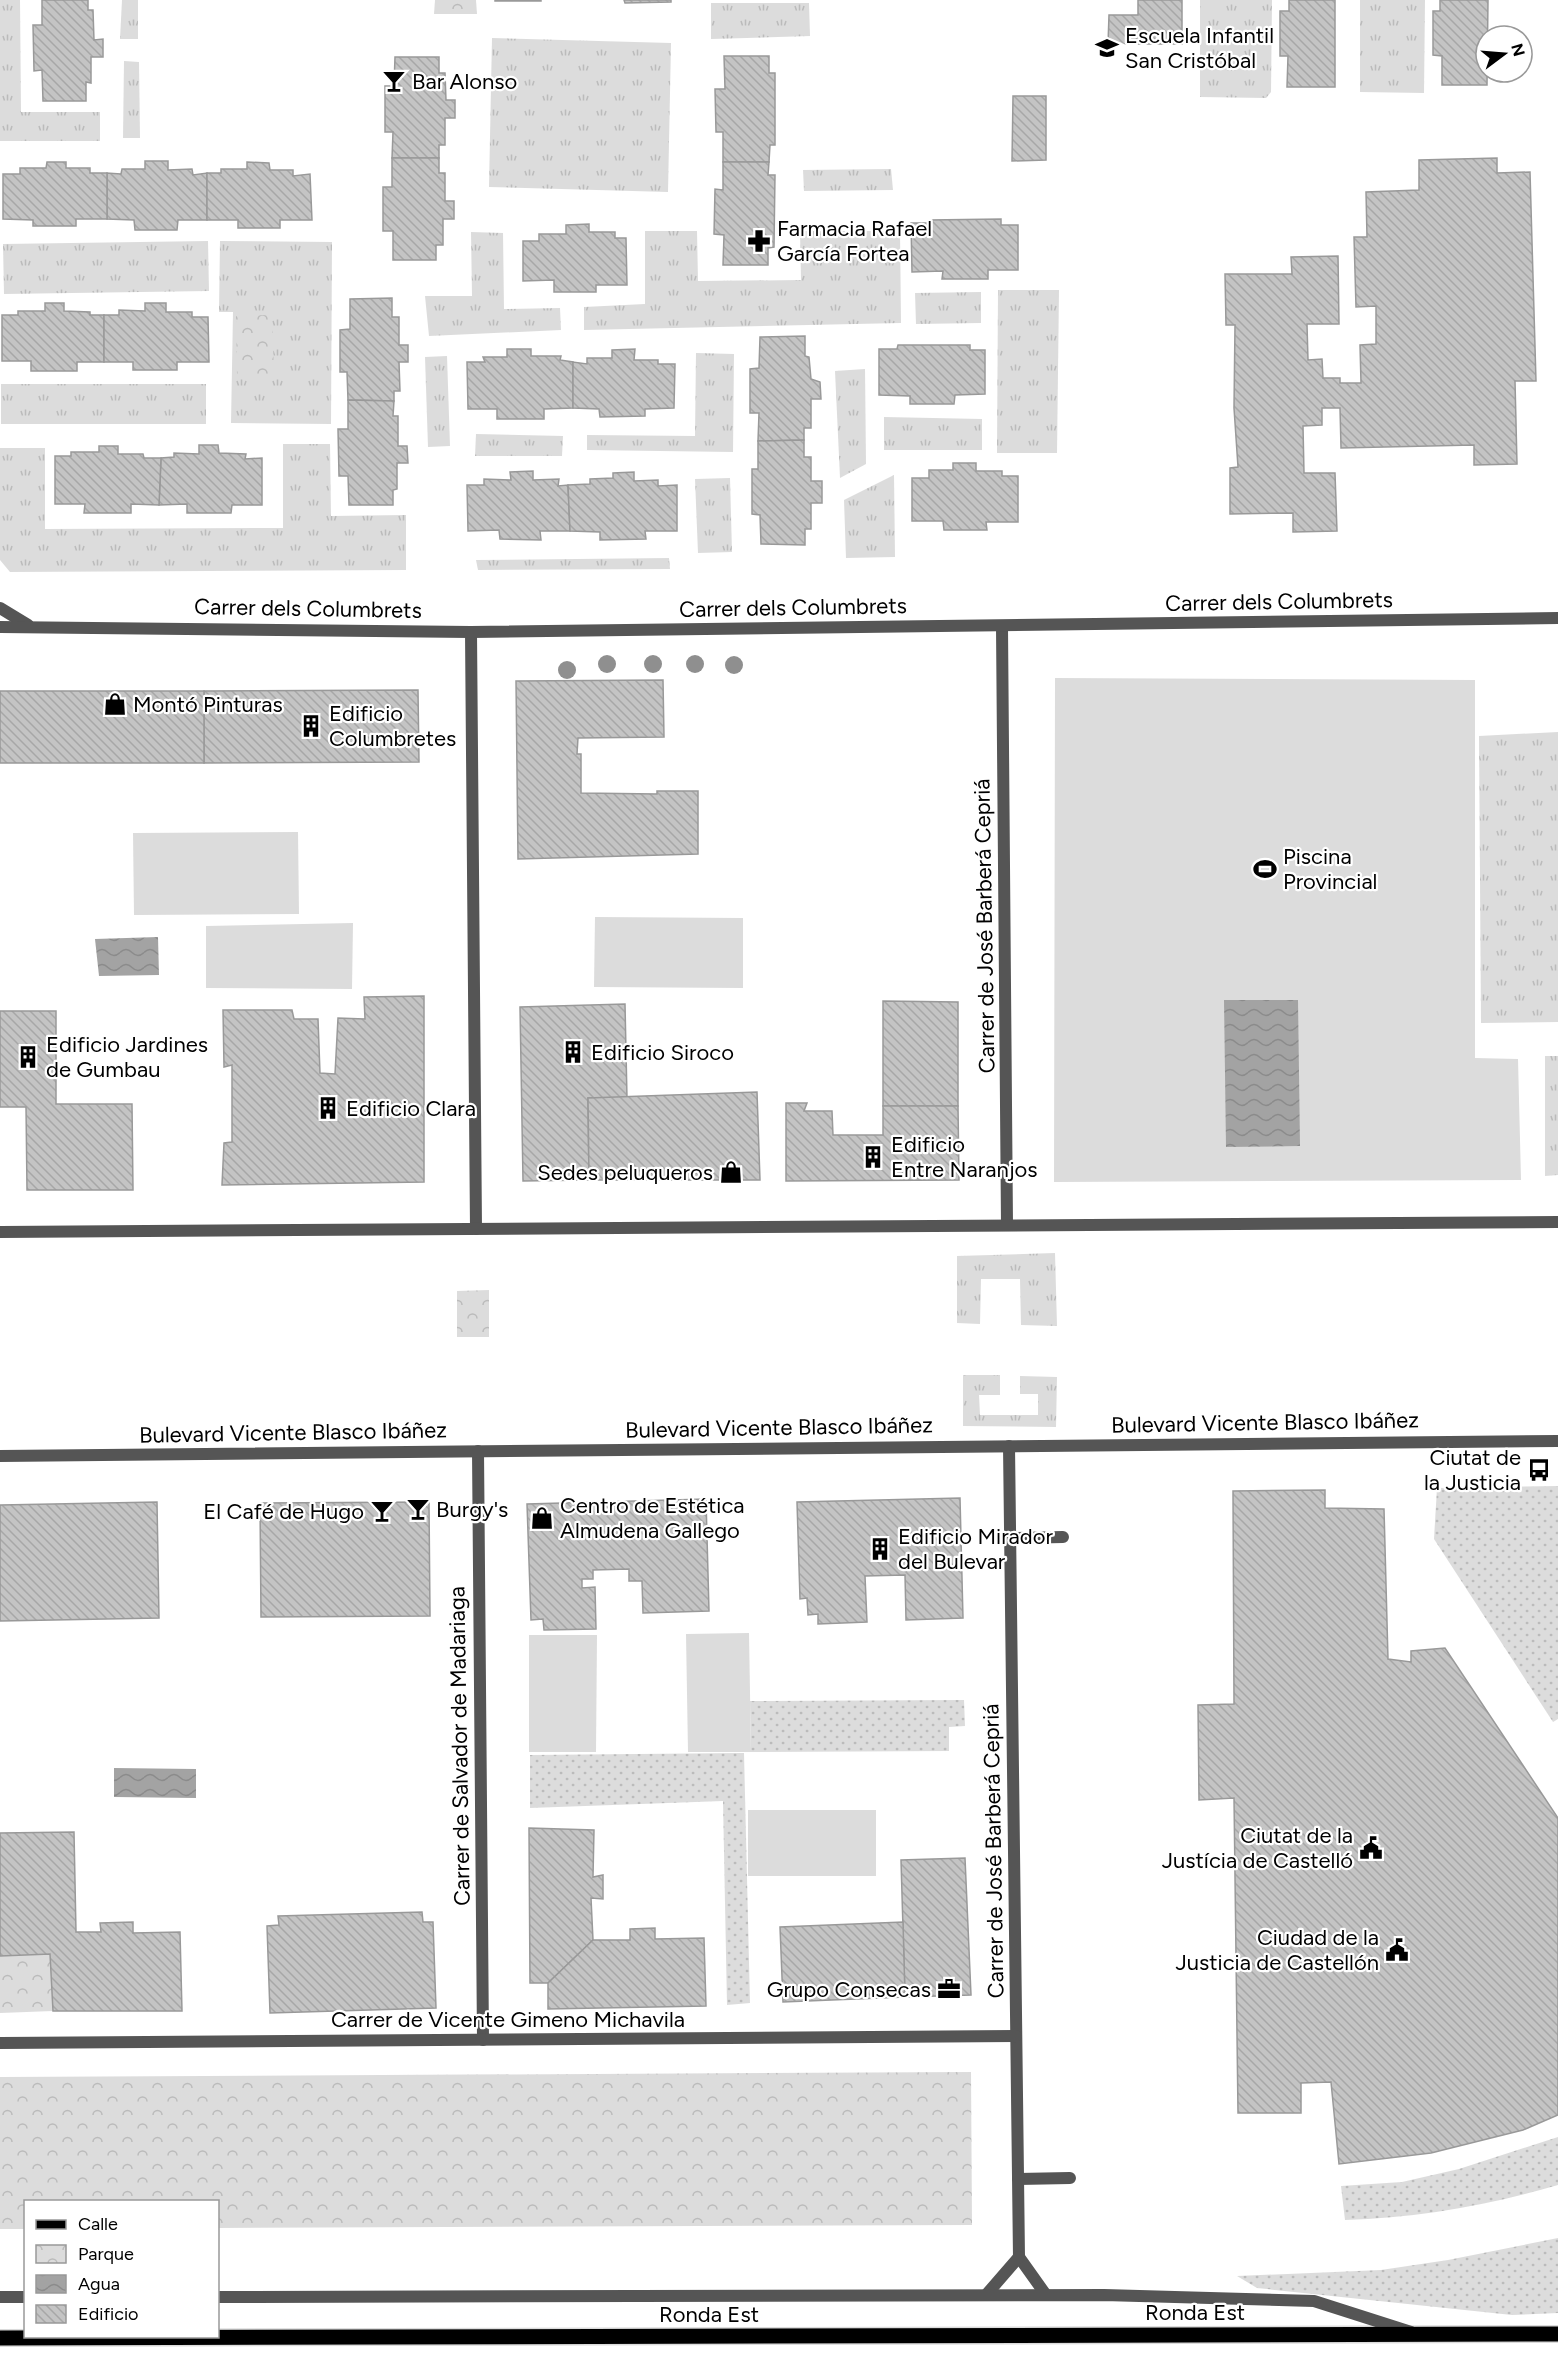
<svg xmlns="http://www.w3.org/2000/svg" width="1558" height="2362" font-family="Figtree,sans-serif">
	<defs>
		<pattern id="grass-tufts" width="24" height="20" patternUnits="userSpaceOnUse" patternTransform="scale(1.5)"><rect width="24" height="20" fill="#dcdcdc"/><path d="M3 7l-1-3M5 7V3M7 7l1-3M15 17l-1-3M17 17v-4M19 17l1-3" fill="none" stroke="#bbb"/></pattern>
		<pattern id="park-crowns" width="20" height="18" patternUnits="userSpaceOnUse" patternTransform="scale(1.5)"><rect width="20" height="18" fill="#dcdcdc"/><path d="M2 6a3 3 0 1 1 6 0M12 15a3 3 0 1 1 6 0" fill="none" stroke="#bbb"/></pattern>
		<pattern id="garden-dots" width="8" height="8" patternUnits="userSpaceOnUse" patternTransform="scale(1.5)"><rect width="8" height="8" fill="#dcdcdc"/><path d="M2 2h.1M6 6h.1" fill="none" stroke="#bbb" stroke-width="1.8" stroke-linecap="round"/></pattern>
		<pattern id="water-waves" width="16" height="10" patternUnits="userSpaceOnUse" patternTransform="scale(1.5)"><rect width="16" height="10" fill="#a3a3a3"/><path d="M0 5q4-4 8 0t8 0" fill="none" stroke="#8b8b8b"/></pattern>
		<pattern id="building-back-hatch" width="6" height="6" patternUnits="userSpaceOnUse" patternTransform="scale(1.5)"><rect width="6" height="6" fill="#c4c4c4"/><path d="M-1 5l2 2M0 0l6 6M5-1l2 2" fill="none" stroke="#a7a7a7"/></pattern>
	</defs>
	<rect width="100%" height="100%" fill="#fff"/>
	<g fill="url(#grass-tufts)">
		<polygon points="0,0 20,0 21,112 100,112 100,141 0,141"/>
		<polygon points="122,0 138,0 138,39 120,39"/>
		<polygon points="1200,0 1272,0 1271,92 1266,98 1200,97"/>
		<polygon points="1360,0 1425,0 1424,93 1360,92"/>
		<polygon points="711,3 809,3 810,36 711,39"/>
		<polygon points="492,38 671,43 668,192 489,187"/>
		<polygon points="124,61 139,62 140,138 123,138"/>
		<polygon points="891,169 893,190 804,191 803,170"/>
		<polygon points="645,231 697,231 698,281 801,280 800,231 900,231 901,323 584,330 584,307 645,304"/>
		<polygon points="471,232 503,233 504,309 560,308 561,330 429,336 425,296 472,296"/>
		<polygon points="208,241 209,291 4,294 3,244"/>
		<polygon points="220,241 332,242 331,424 231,423 233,312 219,312"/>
		<polygon points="998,290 1059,290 1057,453 997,453"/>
		<polygon points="981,292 981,323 916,324 915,293"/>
		<polygon points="696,353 734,354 733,452 587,450 587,435 695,436"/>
		<polygon points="447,356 450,446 428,447 425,357"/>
		<polygon points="865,369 866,464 840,478 835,371"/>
		<rect x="1" y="384" width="205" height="40"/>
		<polygon points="884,417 982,419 982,450 884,450"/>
		<polygon points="476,434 563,436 562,456 475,456"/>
		<polygon points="283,444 330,444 331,516 406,515 406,570 10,572 0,560 0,448 45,448 45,529 283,528"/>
		<polygon points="894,475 895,557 846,558 844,500"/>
		<polygon points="730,478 732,552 698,553 695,479"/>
		<polygon points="669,558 670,569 478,570 476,560"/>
		<polygon points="1558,732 1558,1022 1481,1023 1479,736"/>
		<polygon points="1545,1056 1558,1056 1558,1175 1545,1176"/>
		<polygon points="1055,1253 1057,1326 1021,1325 1020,1279 981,1279 980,1324 957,1323 957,1256"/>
		<polygon points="963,1375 1000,1375 1000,1395 979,1395 980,1415 1038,1415 1038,1394 1020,1394 1020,1376 1057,1377 1056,1427 963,1426"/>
	</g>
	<g fill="url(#park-crowns)">
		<polygon points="435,0 476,0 477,14 434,14"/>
		<polygon points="272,315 274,374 237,375 236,316"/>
		<polygon points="489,1290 489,1337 457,1337 457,1291"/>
		<polygon points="50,1954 53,2011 0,2013 0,1956"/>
		<polygon points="971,2072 972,2225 218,2228 218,2202 26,2202 25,2229 0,2229 0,2077"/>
	</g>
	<g fill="url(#garden-dots)">
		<polygon points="1558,1486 1558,1719 1553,1722 1434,1539 1437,1488"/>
		<polygon points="964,1700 965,1726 949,1727 949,1751 751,1752 750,1701"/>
		<polygon points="744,1753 750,2003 727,2005 723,1801 530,1808 530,1755"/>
		<path d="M1558 2137V2185C1489 2205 1417 2218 1345 2220L1341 2186 1402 2182 1459 2169Z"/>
		<polygon points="1558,2238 1558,2313 1512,2315 1257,2288 1237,2276 1381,2270 1448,2260"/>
	</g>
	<g fill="#dcdcdc">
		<polygon points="1055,678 1475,680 1475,1058 1518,1059 1521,1180 1054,1182"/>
		<polygon points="298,832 299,914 134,915 133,833"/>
		<polygon points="595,917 743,918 743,988 594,987"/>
		<polygon points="353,923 352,989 206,988 206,926"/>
		<polygon points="749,1633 751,1752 688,1752 686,1634"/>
		<polygon points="529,1635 597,1635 596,1752 529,1752"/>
		<rect x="748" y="1810" width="128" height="66"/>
	</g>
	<g fill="url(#water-waves)">
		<polygon points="158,937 159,975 99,976 95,939"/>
		<polygon points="1224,1000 1298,1000 1300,1146 1226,1147"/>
		<polygon points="114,1768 196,1769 196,1798 114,1797"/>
	</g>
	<g fill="url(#building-back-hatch)" stroke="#999" stroke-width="1.5">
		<polygon points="42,0 88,0 88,10 93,10 94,40 103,39 103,57 91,57 91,83 86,82 86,101 43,101 42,70 34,71 33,25 42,25"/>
		<rect x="495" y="0" width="46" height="1"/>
		<polygon points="624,0 671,0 671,2 625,3"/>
		<polygon points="1138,0 1182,0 1182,44 1108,44 1109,15 1138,15"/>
		<polygon points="1289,0 1335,0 1335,87 1287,87 1288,56 1280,56 1280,11 1289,11"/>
		<polygon points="1440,0 1488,0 1487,85 1442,85 1442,56 1433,55 1433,11 1440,11"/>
		<polygon points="724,56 769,56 769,73 775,73 775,145 770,145 769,162 723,162 723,132 716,132 715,89 725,89"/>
		<polygon points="395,57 439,57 439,73 445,73 446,100 455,100 455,118 445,118 445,145 439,145 439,158 392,158 393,132 385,132 385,86 394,86"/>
		<polygon points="1013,96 1046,96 1046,160 1012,161"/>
		<polygon points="392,158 439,158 439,173 445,173 445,201 454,201 454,219 443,219 443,245 436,245 436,260 393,260 393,231 383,231 383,187 392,187"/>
		<polygon points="1497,158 1497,173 1530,172 1536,381 1515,381 1517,464 1474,465 1474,445 1341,448 1340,408 1322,408 1322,425 1303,426 1304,473 1335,473 1337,531 1293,532 1293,513 1230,514 1230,468 1238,467 1234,408 1235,325 1226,325 1225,274 1292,274 1291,257 1338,256 1339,324 1307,324 1308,360 1322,359 1323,378 1340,378 1340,383 1361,383 1360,345 1376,344 1376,306 1356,307 1354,237 1367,237 1366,192 1419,190 1419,160"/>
		<polygon points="145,161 168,161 168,170 192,169 193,175 207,173 207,220 178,220 177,230 135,230 134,220 107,219 107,173 121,174 122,169 145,169"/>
		<polygon points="47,162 66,162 66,168 90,168 90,173 107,173 107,219 76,219 76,226 33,226 33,220 3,219 3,174 20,174 20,168 46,168"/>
		<polygon points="247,162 269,163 270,170 293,170 293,176 310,174 312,220 280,220 280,228 238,228 238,220 207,220 207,173 221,173 221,169 247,169"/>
		<polygon points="723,162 769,162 768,175 775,175 774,247 768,248 768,265 723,265 724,235 714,234 715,189 723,190"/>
		<polygon points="1001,219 1001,225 1018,225 1018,270 988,270 988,279 942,279 943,271 912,272 911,223 930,223 929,220"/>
		<polygon points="589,224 589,232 615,232 615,238 626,238 627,285 596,285 596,292 554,292 554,280 523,281 523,241 539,241 539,234 566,234 566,225"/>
		<polygon points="392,298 392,317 399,317 399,345 408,345 408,362 399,362 400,391 394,391 394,401 348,400 347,372 340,372 340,330 350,329 350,299"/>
		<polygon points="45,303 64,303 64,311 90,312 90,315 104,315 104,362 77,362 77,371 31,371 31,361 2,361 2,315 18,315 18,311 45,311"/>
		<polygon points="145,303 166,303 166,312 192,312 192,317 208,317 209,362 177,362 177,370 133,370 133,362 104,362 104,315 119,315 119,310 145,311"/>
		<polygon points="805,336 805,356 809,357 811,379 820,382 821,399 811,399 811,428 804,428 804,440 758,441 759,413 750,413 750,369 759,368 760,337"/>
		<polygon points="898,345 970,345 970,350 985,350 985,394 955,395 954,404 910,404 910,396 879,395 879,349 897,349"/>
		<polygon points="507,349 531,349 531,356 561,356 560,360 573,362 573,408 544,409 544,419 497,419 497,409 468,409 467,362 485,362 483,357 507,357"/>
		<polygon points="635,349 634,360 658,360 658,364 675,364 674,408 645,409 645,416 600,417 599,409 573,408 573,362 587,364 587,358 612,358 612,350"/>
		<polygon points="348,400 394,401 393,416 398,416 398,446 407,446 408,463 397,463 397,489 393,490 393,505 349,505 348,476 339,476 338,429 348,429"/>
		<polygon points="804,440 804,457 811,457 811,481 822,481 822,503 811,503 811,529 805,529 805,545 761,544 760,515 752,514 752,469 758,469 758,441"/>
		<polygon points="199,445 218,445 219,453 246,454 245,459 262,458 262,505 232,505 231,513 187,513 187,504 159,505 161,458 174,457 174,453 199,454"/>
		<polygon points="99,446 118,446 118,454 143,454 144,458 161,458 159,505 131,504 131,513 84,513 85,504 55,504 55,456 71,456 71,452 99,452"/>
		<polygon points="953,463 976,463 976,471 1002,471 1002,476 1018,476 1018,522 986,522 987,530 944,530 943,521 912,521 912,478 929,478 929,470 953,470"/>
		<polygon points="533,471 533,480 559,479 558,486 568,485 570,531 540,531 541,540 500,539 499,530 468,531 467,485 484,485 484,479 511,480 510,472"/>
		<polygon points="634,472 634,481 658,480 658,486 677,485 677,531 645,531 646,539 600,540 600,532 570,531 568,485 590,484 590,479 613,478 613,473"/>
		<polygon points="663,680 664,737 578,738 577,754 581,754 581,793 657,794 657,791 698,791 698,854 518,859 516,681"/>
		<polygon points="418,690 419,762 204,763 204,691"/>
		<rect x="0" y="691" width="204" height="72"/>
		<polygon points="424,996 424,1182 222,1185 224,1143 232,1142 232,1065 224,1067 223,1010 292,1010 294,1019 318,1019 320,1073 335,1074 338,1018 365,1019 364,997"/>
		<polygon points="883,1001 958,1002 958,1106 883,1106"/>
		<polygon points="625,1004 627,1098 588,1098 589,1180 523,1181 520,1007"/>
		<polygon points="0,1011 56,1011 56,1104 132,1104 133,1190 27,1190 26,1107 0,1107"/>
		<polygon points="757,1092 760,1180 589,1180 588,1098"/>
		<polygon points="786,1103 807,1103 804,1111 832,1111 833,1135 883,1135 883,1106 958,1106 959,1180 786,1181"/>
		<polygon points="1325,1490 1325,1508 1384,1509 1388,1659 1411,1662 1411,1651 1445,1648 1558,1818 1558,2115 1523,2130 1431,2153 1339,2164 1331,2082 1301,2083 1301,2113 1238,2113 1234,1798 1199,1800 1198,1705 1234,1704 1233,1491"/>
		<polygon points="960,1498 963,1618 906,1620 905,1575 865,1576 867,1622 818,1624 818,1614 808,1615 807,1598 800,1599 797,1502"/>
		<polygon points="706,1499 709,1611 643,1613 642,1581 629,1581 629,1569 593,1570 593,1579 582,1579 582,1588 595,1587 596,1629 544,1630 543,1619 531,1620 527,1504"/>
		<polygon points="157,1502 159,1618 0,1621 0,1505"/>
		<polygon points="429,1502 430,1616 261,1617 260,1503"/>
		<polygon points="529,1828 594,1830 593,1877 603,1875 603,1899 591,1898 593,1940 548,1983 530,1983"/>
		<polygon points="74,1832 76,1932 101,1932 100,1923 133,1922 133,1933 180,1932 182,2011 53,2011 50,1954 0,1956 0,1833"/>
		<polygon points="965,1858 971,1995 905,1997 901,1860"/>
		<polygon points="422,1912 423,1922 433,1922 436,2008 270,2013 267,1926 279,1925 278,1916"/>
		<polygon points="903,1922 905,1997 783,2002 780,1927"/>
		<polygon points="655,1928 655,1939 704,1938 706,2006 548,2009 548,1983 593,1940 630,1940 630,1929"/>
	</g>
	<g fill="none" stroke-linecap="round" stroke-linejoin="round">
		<g stroke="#dbdbdb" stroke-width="18">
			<polyline id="primary" points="0,2338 1558,2334"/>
		</g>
		<g stroke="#555" stroke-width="12">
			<polyline points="1011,1538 1063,1537"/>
			<polyline points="1018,2179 1070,2178"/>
		</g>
		<g stroke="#555" stroke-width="12">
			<polyline points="1002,627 1007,1224"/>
			<polyline points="471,632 476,1229"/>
			<polyline points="0,1232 1558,1222"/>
			<polyline points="1009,1446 1019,2257 1046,2295"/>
			<polyline points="478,1451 483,2040"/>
			<polyline points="0,1456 1558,1441"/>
			<polyline points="0,2043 1016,2036"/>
			<polyline points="986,2295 1019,2257"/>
			<polyline points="0,2297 26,2297"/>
			<polyline points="218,2297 1104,2295 1314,2301 1411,2332"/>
		</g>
		<g stroke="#555" stroke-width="12">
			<polyline points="0,608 28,625"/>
			<polyline points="0,627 471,632 1558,618"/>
		</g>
		<use href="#primary" stroke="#000" stroke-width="15"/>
	</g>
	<g fill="#8f8f8f">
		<circle cx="607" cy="664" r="9"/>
		<circle cx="653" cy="664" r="9"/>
		<circle cx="695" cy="664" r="9"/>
		<circle cx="734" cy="665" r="9"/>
		<circle cx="567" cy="670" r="9"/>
	</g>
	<defs>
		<g id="school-bare" transform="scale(1.8)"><path d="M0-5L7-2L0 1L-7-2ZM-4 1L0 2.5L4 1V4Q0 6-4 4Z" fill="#000" stroke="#fff" stroke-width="2.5" paint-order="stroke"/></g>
		<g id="bar-bare" transform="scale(1.8)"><path d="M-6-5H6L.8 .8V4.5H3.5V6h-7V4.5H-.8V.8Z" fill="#000" stroke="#fff" stroke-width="2.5" paint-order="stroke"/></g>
		<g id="pharmacy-bare" transform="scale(1.8)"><path d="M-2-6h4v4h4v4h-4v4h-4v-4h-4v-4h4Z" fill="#000" stroke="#fff" stroke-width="2.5" paint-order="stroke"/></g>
		<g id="shop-bare" transform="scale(1.8)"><path d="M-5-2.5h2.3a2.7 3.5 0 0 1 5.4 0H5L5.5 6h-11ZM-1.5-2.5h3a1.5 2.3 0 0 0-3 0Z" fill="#000" stroke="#fff" stroke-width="2.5" paint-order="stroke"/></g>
		<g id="building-bare" transform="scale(1.8)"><path d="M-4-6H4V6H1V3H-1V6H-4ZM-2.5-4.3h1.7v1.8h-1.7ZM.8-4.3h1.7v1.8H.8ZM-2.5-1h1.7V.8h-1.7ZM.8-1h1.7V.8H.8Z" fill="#000" stroke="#fff" stroke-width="2.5" paint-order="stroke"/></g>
		<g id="stadium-bare" transform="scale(1.8)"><path d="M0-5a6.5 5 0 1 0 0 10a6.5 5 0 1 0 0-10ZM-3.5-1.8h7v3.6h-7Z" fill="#000" stroke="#fff" stroke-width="2.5" paint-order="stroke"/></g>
		<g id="bus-bare" transform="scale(1.8)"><path d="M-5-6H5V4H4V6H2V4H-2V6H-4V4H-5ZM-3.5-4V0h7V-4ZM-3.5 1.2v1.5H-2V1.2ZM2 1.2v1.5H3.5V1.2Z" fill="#000" stroke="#fff" stroke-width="2.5" paint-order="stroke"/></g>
		<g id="civic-bare" transform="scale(1.8)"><path d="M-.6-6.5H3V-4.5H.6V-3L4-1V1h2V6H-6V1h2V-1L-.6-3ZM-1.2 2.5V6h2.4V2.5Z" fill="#000" stroke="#fff" stroke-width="2.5" paint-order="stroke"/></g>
		<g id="office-bare" transform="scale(1.8)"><path d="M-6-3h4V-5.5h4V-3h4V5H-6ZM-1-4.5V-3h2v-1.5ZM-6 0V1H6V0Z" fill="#000" stroke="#fff" stroke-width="2.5" paint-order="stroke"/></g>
	</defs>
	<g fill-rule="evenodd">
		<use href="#school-bare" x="1107" y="48"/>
		<use href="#bar-bare" x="394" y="81"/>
		<use href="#pharmacy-bare" x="759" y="241"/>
		<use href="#shop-bare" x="115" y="704"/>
		<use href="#building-bare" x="311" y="726"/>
		<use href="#stadium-bare" x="1265" y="869"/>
		<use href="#building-bare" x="573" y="1052"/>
		<use href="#building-bare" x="28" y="1057"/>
		<use href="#building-bare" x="328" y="1108"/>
		<use href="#building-bare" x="873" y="1157"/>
		<use href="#shop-bare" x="731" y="1172"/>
		<use href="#bus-bare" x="1539" y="1470"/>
		<use href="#bar-bare" x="418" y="1509"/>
		<use href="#bar-bare" x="382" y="1511"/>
		<use href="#shop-bare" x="542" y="1518"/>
		<use href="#building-bare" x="880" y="1549"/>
		<use href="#civic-bare" x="1371" y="1848"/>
		<use href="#civic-bare" x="1397" y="1950"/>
		<use href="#office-bare" x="949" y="1989"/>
	</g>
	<g text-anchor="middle" stroke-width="4.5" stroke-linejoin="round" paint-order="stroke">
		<g font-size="22" fill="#000" stroke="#fff" text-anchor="start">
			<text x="1125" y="43">Escuela Infantil<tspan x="1125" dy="25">San Cristóbal</tspan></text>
			<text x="412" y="89">Bar Alonso</text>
			<text x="777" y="236">Farmacia Rafael<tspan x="777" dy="25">García Fortea</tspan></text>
			<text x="133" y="712">Montó Pinturas</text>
			<text x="329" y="721">Edificio<tspan x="329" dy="25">Columbretes</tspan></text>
			<text x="1283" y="864">Piscina<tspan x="1283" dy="25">Provincial</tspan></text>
			<text x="46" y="1052">Edificio Jardines<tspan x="46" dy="25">de Gumbau</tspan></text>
			<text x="591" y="1060">Edificio Siroco</text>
			<text x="346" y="1116">Edificio Clara</text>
			<text x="891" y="1152">Edificio<tspan x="891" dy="25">Entre Naranjos</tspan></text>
			<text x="713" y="1180" text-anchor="end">Sedes peluqueros</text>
			<text x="1521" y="1465" text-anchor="end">Ciutat de<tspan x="1521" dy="25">la Justicia</tspan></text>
			<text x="560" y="1513">Centro de Estética<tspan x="560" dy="25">Almudena Gallego</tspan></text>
			<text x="436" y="1517">Burgy's</text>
			<text x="364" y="1519" text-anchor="end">El Café de Hugo</text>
			<text x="898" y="1544">Edificio Mirador<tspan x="898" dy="25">del Bulevar</tspan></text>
			<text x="1353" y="1843" text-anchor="end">Ciutat de la<tspan x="1353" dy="25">Justícia de Castelló</tspan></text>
			<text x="1379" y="1945" text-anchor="end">Ciudad de la<tspan x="1379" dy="25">Justicia de Castellón</tspan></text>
			<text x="931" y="1997" text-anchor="end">Grupo Consecas</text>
		</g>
		<g font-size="22" fill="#000" stroke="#fff">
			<text transform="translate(1279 601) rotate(-1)" y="8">Carrer dels Columbrets</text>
			<text transform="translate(793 607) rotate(-1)" y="8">Carrer dels Columbrets</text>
			<text transform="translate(308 608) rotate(1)" y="8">Carrer dels Columbrets</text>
			<text transform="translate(984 926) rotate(-91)" y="8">Carrer de José Barberá Cepriá</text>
			<text transform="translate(1265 1422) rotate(-1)" y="8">Bulevard Vicente Blasco Ibáñez</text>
			<text transform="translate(779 1427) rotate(-1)" y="8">Bulevard Vicente Blasco Ibáñez</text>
			<text transform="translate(293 1432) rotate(-1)" y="8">Bulevard Vicente Blasco Ibáñez</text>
			<text transform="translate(459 1746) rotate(-91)" y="8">Carrer de Salvador de Madariaga</text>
			<text transform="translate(993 1851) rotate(-91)" y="8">Carrer de José Barberá Cepriá</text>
			<text x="508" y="2027">Carrer de Vicente Gimeno Michavila</text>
			<text x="1195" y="2320">Ronda Est</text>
			<text x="709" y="2322">Ronda Est</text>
		</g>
	</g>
	<rect x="24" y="2200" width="195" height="138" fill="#ffffff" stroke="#999999" stroke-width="1.5"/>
	<rect x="36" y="2220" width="30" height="9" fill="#000000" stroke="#999999" stroke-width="1.5"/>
	<text x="78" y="2230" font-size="18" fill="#000000">Calle</text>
	<rect x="36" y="2245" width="30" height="18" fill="url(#park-crowns)" stroke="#999999" stroke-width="1.5"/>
	<text x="78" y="2260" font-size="18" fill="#000000">Parque</text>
	<rect x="36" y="2275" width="30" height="18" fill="url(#water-waves)" stroke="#999999" stroke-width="1.5"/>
	<text x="78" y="2290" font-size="18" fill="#000000">Agua</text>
	<rect x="36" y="2305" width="30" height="18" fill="url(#building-back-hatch)" stroke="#999999" stroke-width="1.5"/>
	<text x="78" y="2320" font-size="18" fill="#000000">Edificio</text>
	<g transform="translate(1504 54) rotate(74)"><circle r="28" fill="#ffffff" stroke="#999999" stroke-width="1.5"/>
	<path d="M0-4.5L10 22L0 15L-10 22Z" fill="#000000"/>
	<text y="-9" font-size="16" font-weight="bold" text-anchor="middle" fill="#000000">N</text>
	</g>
</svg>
